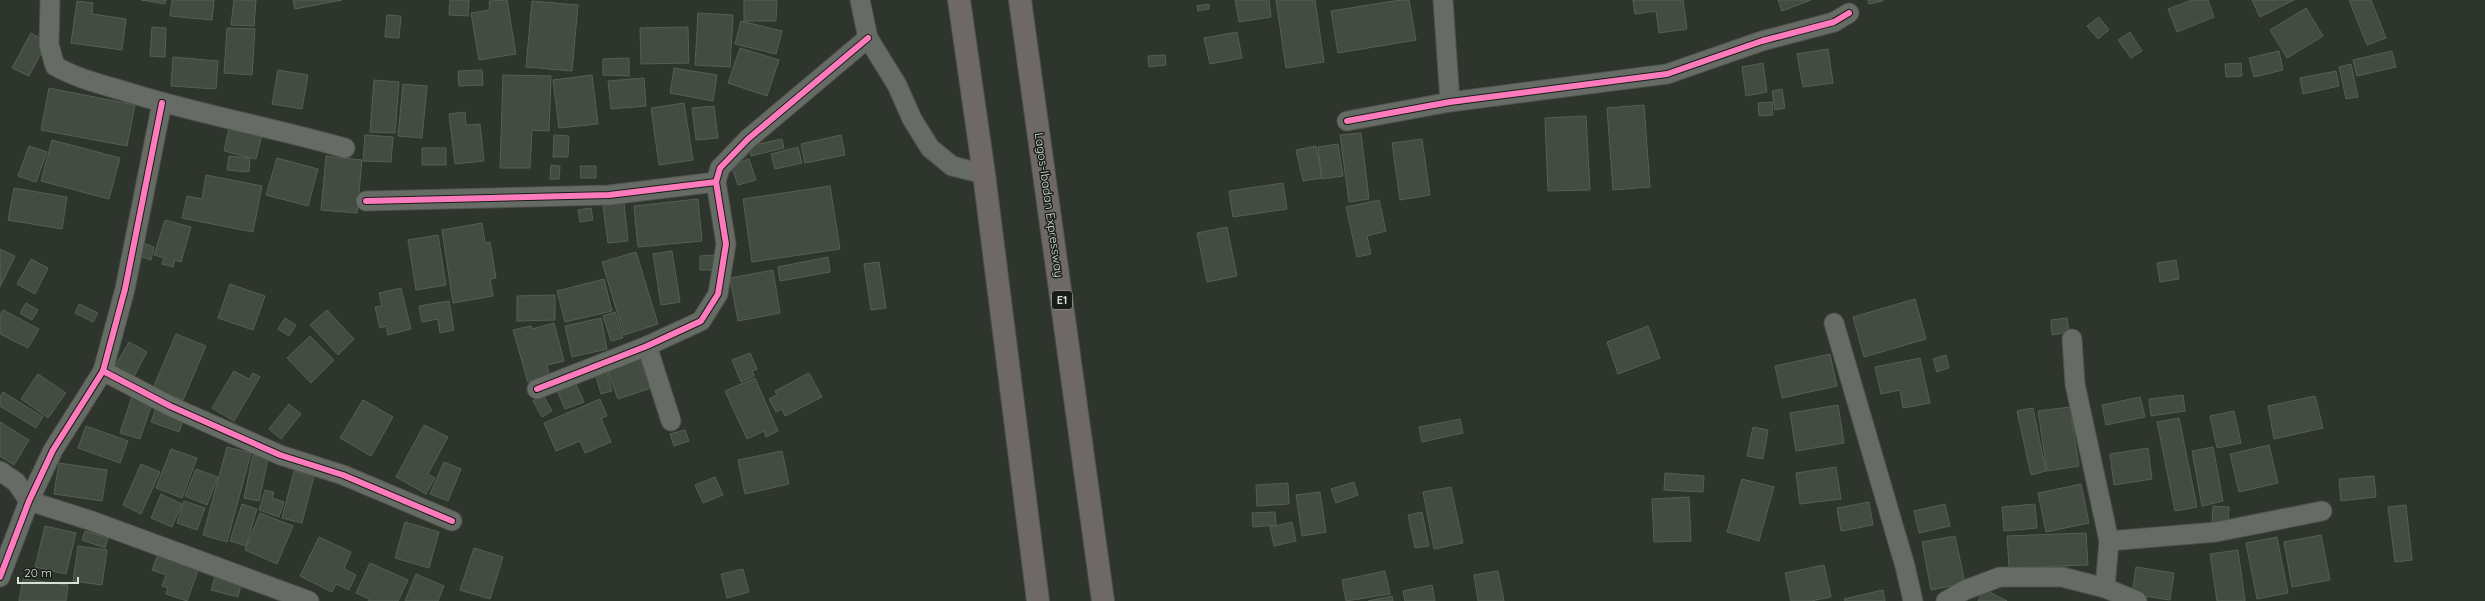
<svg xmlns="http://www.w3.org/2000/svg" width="2485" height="601" font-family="Quicksand,sans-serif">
	<rect width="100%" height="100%" fill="#2e352c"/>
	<g fill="#424c40" stroke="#575e55">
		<polygon points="141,0 166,0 165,4"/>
		<polygon points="172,0 214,0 212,20 170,16"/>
		<polygon points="234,0 256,0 254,26 231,25"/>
		<polygon points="293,0 342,0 295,9"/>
		<polygon points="450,0 469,0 468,16 449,15"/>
		<polygon points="507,0 516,54 479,60 471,13 490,10 489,1"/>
		<polygon points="744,0 777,0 776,21 744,21"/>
		<polygon points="1235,0 1269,0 1271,17 1239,22"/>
		<polygon points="1276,0 1315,0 1324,62 1286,68"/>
		<polygon points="1400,0 1409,0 1416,40 1338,53 1331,11"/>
		<polygon points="1633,0 1683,0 1687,29 1659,33 1656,11 1635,14"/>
		<polygon points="1778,0 1811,0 1782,11"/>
		<polygon points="1868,0 1883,0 1883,1 1869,4"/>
		<polygon points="2192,0 2208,0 2214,17 2177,32 2168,9"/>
		<polygon points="2252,0 2294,0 2260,17"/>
		<polygon points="2349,0 2371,0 2386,38 2367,45"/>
		<polygon points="77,1 93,3 92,14 126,19 122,50 71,43"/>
		<polygon points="532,1 578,5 572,71 526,67"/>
		<polygon points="1209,4 1209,9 1198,11 1197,6"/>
		<polygon points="2306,8 2323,36 2287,58 2270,30"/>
		<polygon points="698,13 733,15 730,67 695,65"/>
		<polygon points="387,15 401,16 399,38 385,37"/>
		<polygon points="2099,17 2109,30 2098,39 2087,26"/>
		<polygon points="741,21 782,31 776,54 735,44"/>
		<polygon points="152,27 166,28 165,57 150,56"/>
		<polygon points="688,27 689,63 641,64 640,28"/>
		<polygon points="227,28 255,29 252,75 224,73"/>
		<polygon points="1237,32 1242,58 1210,64 1204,38"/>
		<polygon points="2130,32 2142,51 2131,58 2118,40"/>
		<polygon points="31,33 47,42 29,76 12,68"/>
		<polygon points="740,48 779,60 767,96 728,83"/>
		<polygon points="1828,49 1833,83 1803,87 1797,54"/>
		<polygon points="2279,51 2283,70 2254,77 2249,58"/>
		<polygon points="2392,51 2396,67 2357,76 2353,60"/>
		<polygon points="1165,55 1166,65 1149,67 1148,56"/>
		<polygon points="173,57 218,61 216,89 171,86"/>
		<polygon points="629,58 629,76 603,75 603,59"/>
		<polygon points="1763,63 1767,92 1746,96 1742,67"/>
		<polygon points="2241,63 2242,76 2226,77 2225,64"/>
		<polygon points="2351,64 2358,97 2346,99 2339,67"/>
		<polygon points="674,68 717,75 713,101 670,93"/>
		<polygon points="278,70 308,75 302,109 272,104"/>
		<polygon points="482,70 483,85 459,86 458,71"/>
		<polygon points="2336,71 2339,86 2303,94 2300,78"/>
		<polygon points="503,75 551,76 549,131 532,130 530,168 500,168"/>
		<polygon points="592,75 598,124 559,128 553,80"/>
		<polygon points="644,78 646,106 611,109 608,81"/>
		<polygon points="374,80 399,82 395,133 370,132"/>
		<polygon points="403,84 427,86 422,138 398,136"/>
		<polygon points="49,88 135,105 127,146 41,130"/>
		<polygon points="1782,89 1785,108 1775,110 1772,91"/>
		<polygon points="1772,102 1773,115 1759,116 1758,103"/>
		<polygon points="684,103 693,160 659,165 651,108"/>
		<polygon points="1644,105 1650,187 1613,190 1607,108"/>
		<polygon points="714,106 718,138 696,140 692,108"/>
		<polygon points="465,112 466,125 480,124 484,161 455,164 449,114"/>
		<polygon points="1586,116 1590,190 1548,191 1545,118"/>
		<polygon points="229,128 262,135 256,159 224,151"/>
		<polygon points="1361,133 1369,199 1349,202 1340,135"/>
		<polygon points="365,135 393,137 391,162 363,161"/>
		<polygon points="554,135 569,136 568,157 553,157"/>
		<polygon points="841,135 845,155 805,163 801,144"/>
		<polygon points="782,139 784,148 751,156 749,146"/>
		<polygon points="1422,139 1430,195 1400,200 1392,143"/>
		<polygon points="52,140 120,158 109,199 41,181"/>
		<polygon points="1338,144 1343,176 1322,179 1318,147"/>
		<polygon points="29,146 47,152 36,182 18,176"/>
		<polygon points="1316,146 1322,178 1303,181 1296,150"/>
		<polygon points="798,147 802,163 775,169 771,154"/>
		<rect x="422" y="148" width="24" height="17"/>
		<polygon points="229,156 250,158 249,172 227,170"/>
		<polygon points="326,156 362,160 357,213 321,210"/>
		<polygon points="277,158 318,169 308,206 266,195"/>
		<polygon points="749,159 756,180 738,185 731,165"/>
		<polygon points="551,165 560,166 559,179 550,179"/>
		<polygon points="580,166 596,166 596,178 581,178"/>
		<polygon points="206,175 262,186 253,232 182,218 187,196 202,199"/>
		<polygon points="1283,183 1287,209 1233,217 1229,191"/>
		<polygon points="830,186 840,249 752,262 743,199"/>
		<polygon points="14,188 67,197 62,229 8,220"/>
		<polygon points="698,199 702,241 638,247 634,206"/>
		<polygon points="1379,200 1386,231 1367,236 1371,254 1357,257 1346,207"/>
		<polygon points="624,203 628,241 608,243 603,206"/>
		<polygon points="591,208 593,220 580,222 578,210"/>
		<polygon points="165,220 191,227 181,262 175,260 173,267 162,264 164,258 154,255"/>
		<polygon points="482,223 485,243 490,242 496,278 490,279 493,296 453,303 442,230"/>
		<polygon points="1227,227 1237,276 1207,282 1197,233"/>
		<polygon points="438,235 446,285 416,290 408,240"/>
		<polygon points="143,243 154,247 151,260 139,256"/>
		<polygon points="0,249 15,256 0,287"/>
		<polygon points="672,251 680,302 661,305 653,254"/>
		<polygon points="636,252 658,324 624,335 602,262"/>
		<polygon points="715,255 715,270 700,270 700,256"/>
		<polygon points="828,257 830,272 780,281 778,267"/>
		<polygon points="31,259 48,268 35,294 17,284"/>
		<polygon points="2176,260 2179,279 2160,282 2157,263"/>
		<polygon points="879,262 886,308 871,310 864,264"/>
		<polygon points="773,270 780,313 738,321 730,278"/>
		<polygon points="604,279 612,311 565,322 557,291"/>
		<polygon points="230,284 265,296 253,330 218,318"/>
		<polygon points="401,288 411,329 388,335 386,326 380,328 375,307 382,306 379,293"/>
		<polygon points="555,295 555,320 517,321 517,296"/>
		<polygon points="1915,299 1926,339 1864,357 1853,317"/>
		<polygon points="449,301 454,330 440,333 438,319 422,322 419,306"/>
		<polygon points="26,303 38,310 32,320 20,313"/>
		<polygon points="79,304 98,313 93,322 75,313"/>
		<polygon points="3,310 39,329 28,348 0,334 0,315"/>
		<polygon points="327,310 354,339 338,355 310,325"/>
		<polygon points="615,312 623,338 611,341 603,316"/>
		<polygon points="285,318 296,325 289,336 278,329"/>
		<polygon points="601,318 607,349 572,357 565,326"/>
		<polygon points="2067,318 2069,332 2052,335 2051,320"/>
		<polygon points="554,323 564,361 547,365 549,375 528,382 513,330 531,326 532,329"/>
		<polygon points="1648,326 1660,358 1618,374 1607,342"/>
		<polygon points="176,334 206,346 183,400 153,388"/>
		<polygon points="310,336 334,360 311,383 287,358"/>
		<polygon points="129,342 147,352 133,378 114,368"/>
		<polygon points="750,353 757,369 752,371 754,376 741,382 732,360"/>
		<polygon points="1830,354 1837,386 1782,398 1775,366"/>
		<polygon points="639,355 651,388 618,399 606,367"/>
		<polygon points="1946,355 1949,368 1937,372 1933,359"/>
		<polygon points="1920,358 1930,403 1903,408 1900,390 1881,394 1875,367"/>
		<polygon points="606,370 612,391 601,394 595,373"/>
		<polygon points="234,371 249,379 253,373 260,377 234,421 212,408"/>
		<polygon points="809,373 822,397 785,416 782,409 776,412 769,399 777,395 775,391"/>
		<polygon points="38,374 66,393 48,418 21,399"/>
		<polygon points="755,378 778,431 766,437 764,431 747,439 725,391"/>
		<polygon points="574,380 584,402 565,409 556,388"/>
		<polygon points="3,392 43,417 36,428 0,406 0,397"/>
		<polygon points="543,395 552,411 542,417 533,401"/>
		<polygon points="2183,395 2185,411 2151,416 2149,399"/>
		<polygon points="2315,396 2323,428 2274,439 2268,406"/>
		<polygon points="132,397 152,404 140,439 120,433"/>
		<polygon points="2140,397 2145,417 2106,425 2102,405"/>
		<polygon points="600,399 607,416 601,418 611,442 585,453 580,441 556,451 544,423"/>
		<polygon points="363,400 393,417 371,456 340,438"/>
		<polygon points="289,404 301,414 281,439 269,429"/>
		<polygon points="1838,405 1844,443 1796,451 1790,413"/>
		<polygon points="2070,407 2079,466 2047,471 2038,411"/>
		<polygon points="156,408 184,417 179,432 151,422"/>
		<polygon points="2033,408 2046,471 2031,475 2017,411"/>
		<polygon points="2234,411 2241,443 2217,448 2210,416"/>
		<polygon points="2179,418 2197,507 2175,511 2157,422"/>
		<polygon points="1460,419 1463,433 1422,442 1419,427"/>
		<polygon points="0,422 29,440 14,465 0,456"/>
		<polygon points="424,425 448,437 428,474 435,478 426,494 396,477"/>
		<polygon points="86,426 128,441 120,463 78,448"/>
		<polygon points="1753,427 1768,430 1763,459 1747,456"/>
		<polygon points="685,430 689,441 674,446 670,434"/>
		<polygon points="2269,445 2278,483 2239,492 2230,454"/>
		<polygon points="227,447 251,453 227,542 203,535"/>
		<polygon points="2213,447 2223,501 2202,506 2192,451"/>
		<polygon points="2148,448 2152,479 2114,485 2110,454"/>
		<polygon points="171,449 197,458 182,498 156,488"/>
		<polygon points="782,451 789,484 745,494 738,460"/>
		<polygon points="253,455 268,459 259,501 244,498"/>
		<polygon points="444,462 461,469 448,501 430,494"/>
		<polygon points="59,463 107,470 102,501 54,494"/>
		<polygon points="141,464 160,472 141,514 123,505"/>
		<polygon points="1836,467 1841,499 1800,504 1796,473"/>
		<polygon points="196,469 218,477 207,505 185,496"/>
		<polygon points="294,471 314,476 302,523 282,518"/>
		<polygon points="1665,473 1704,476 1703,492 1664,490"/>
		<polygon points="2374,476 2376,497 2341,501 2339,479"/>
		<polygon points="715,477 723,495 703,503 695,485"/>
		<polygon points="1742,479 1774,487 1759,541 1727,532"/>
		<polygon points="1354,482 1358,495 1336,503 1331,489"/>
		<polygon points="1288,483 1289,504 1257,506 1256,485"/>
		<polygon points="2081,484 2089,523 2046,532 2038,493"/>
		<polygon points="1451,487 1463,543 1434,549 1423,492"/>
		<polygon points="265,490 274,492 272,498 284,502 279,517 259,510"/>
		<polygon points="1320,492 1326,532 1302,536 1296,495"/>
		<polygon points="161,494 182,504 172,527 151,518"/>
		<polygon points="1689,497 1691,541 1654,542 1652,499"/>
		<polygon points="184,501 205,508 197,530 177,523"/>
		<polygon points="1869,502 1873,525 1841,531 1837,508"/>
		<polygon points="242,504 257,509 246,546 230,541"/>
		<polygon points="1945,504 1950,526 1919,533 1914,511"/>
		<polygon points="2035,504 2037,528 2004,531 2002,507"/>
		<polygon points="2406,505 2412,560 2395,562 2388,507"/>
		<polygon points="2213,506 2229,507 2228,524 2212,523"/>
		<polygon points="1275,512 1276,525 1253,527 1252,513"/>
		<polygon points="1422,512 1429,546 1415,548 1408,515"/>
		<polygon points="260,513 293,526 277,564 245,550"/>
		<polygon points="405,522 439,532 429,568 395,558"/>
		<polygon points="1292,522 1296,541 1274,546 1270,527"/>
		<polygon points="45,526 76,533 66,574 35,567"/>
		<polygon points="85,531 108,538 105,548 82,540"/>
		<polygon points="2086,533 2088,565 2009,568 2007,536"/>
		<polygon points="2321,535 2330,580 2292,587 2284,542"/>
		<polygon points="1955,536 1965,583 1931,590 1922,542"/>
		<polygon points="319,537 351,552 344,569 356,575 349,590 336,584 332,592 300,576"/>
		<polygon points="2277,537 2288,593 2257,599 2246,543"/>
		<polygon points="78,546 107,550 102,585 73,581"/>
		<polygon points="474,548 503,557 490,599 460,590"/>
		<polygon points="2238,550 2245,601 2217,601 2210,554"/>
		<polygon points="158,554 199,568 187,601 166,594 168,588 162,586 166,575 152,570"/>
		<polygon points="370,563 408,580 398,601 368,601 369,599 356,593"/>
		<polygon points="1824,565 1831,597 1811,601 1791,601 1785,573"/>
		<polygon points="2136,567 2174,573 2170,600 2132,594"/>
		<polygon points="743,569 749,592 727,598 721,574"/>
		<polygon points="1385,571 1390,594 1346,601 1342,580"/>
		<polygon points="1498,571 1504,601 1478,601 1474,575"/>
		<polygon points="216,574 242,581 238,597 211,590"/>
		<polygon points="416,574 444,586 438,601 405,601"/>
		<polygon points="23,579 68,585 66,601 19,601"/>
		<polygon points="1432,585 1435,601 1405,601 1403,591"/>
		<polygon points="1984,589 2007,601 1978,601"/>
		<polygon points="1883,590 1885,601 1845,601 1844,599"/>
		<polygon points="1392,596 1393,601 1368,601"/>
	</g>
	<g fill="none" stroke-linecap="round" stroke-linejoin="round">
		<g stroke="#4d534b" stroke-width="21">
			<g id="street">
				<path d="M50 0 49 45 55 66C76 78 100 84 124 91 196 114 272 127 345 148"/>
				<polyline points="860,0 868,38 897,85 912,119 930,148 952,166 984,174"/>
				<polyline points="1443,0 1450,102"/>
				<polyline points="1347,121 1450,102 1667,74 1762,41 1834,22 1849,13"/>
				<polyline points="366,201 609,195 716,182"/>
				<polyline points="1834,323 1905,566 1913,601"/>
				<polyline points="2072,339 2075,384 2109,541 2105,588"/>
				<polyline points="647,346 671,421"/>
				<polyline points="103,371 170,406 280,455 343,475 452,521"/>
				<polyline points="537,389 647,346 701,321 718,294 726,244 716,182 720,168 748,139 868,38"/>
				<polyline points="0,471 16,482 29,501 89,520 309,601"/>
				<polyline points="2109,541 2216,532 2322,511"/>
				<polyline points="0,577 29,501 53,450 103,371 125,289 162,103"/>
				<polyline points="1946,601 1965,590 2000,577 2062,577 2105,588 2137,601"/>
			</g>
		</g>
		<g stroke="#4d534b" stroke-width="24">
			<g id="highway">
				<polyline points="959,0 984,174 1038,601"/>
				<polyline points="1020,0 1103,601"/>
			</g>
		</g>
		<use href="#street" stroke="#666c65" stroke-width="19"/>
		<use href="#highway" stroke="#6e6869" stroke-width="22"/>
		<g stroke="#181e17" stroke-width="8">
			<g id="cycleway">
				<polyline points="1347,121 1450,102 1667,74 1762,41 1834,22 1849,13"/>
				<polyline points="366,201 609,195 716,182"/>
				<polyline points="103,371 170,406 280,455 343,475 452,521"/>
				<polyline points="537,389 647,346 701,321 718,294 726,244 716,182 720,168 748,139 868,38"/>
				<polyline points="0,577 29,501 53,450 103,371 125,289 162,103"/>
			</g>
		</g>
		<use href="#cycleway" stroke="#fd7abc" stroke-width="6"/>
	</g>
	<g text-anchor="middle" stroke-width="3" stroke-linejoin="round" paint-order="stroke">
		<rect fill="#181e17" stroke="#9ea69c" stroke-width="1" x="1052" y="291" width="20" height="18" rx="3"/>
		<g font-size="11" font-weight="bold" fill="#d7e0d5">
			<text x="1062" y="304">E1</text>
		</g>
		<g font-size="12" fill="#d7e0d5" stroke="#181e17">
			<text transform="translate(1049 205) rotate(82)" y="4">Lagos-Ibadan Expressway</text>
		</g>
	</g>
	<path d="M18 577v6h60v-6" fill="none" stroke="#d7e0d5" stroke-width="2"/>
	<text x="24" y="577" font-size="12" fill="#d7e0d5" stroke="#181e17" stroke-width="3" paint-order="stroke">20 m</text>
</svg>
